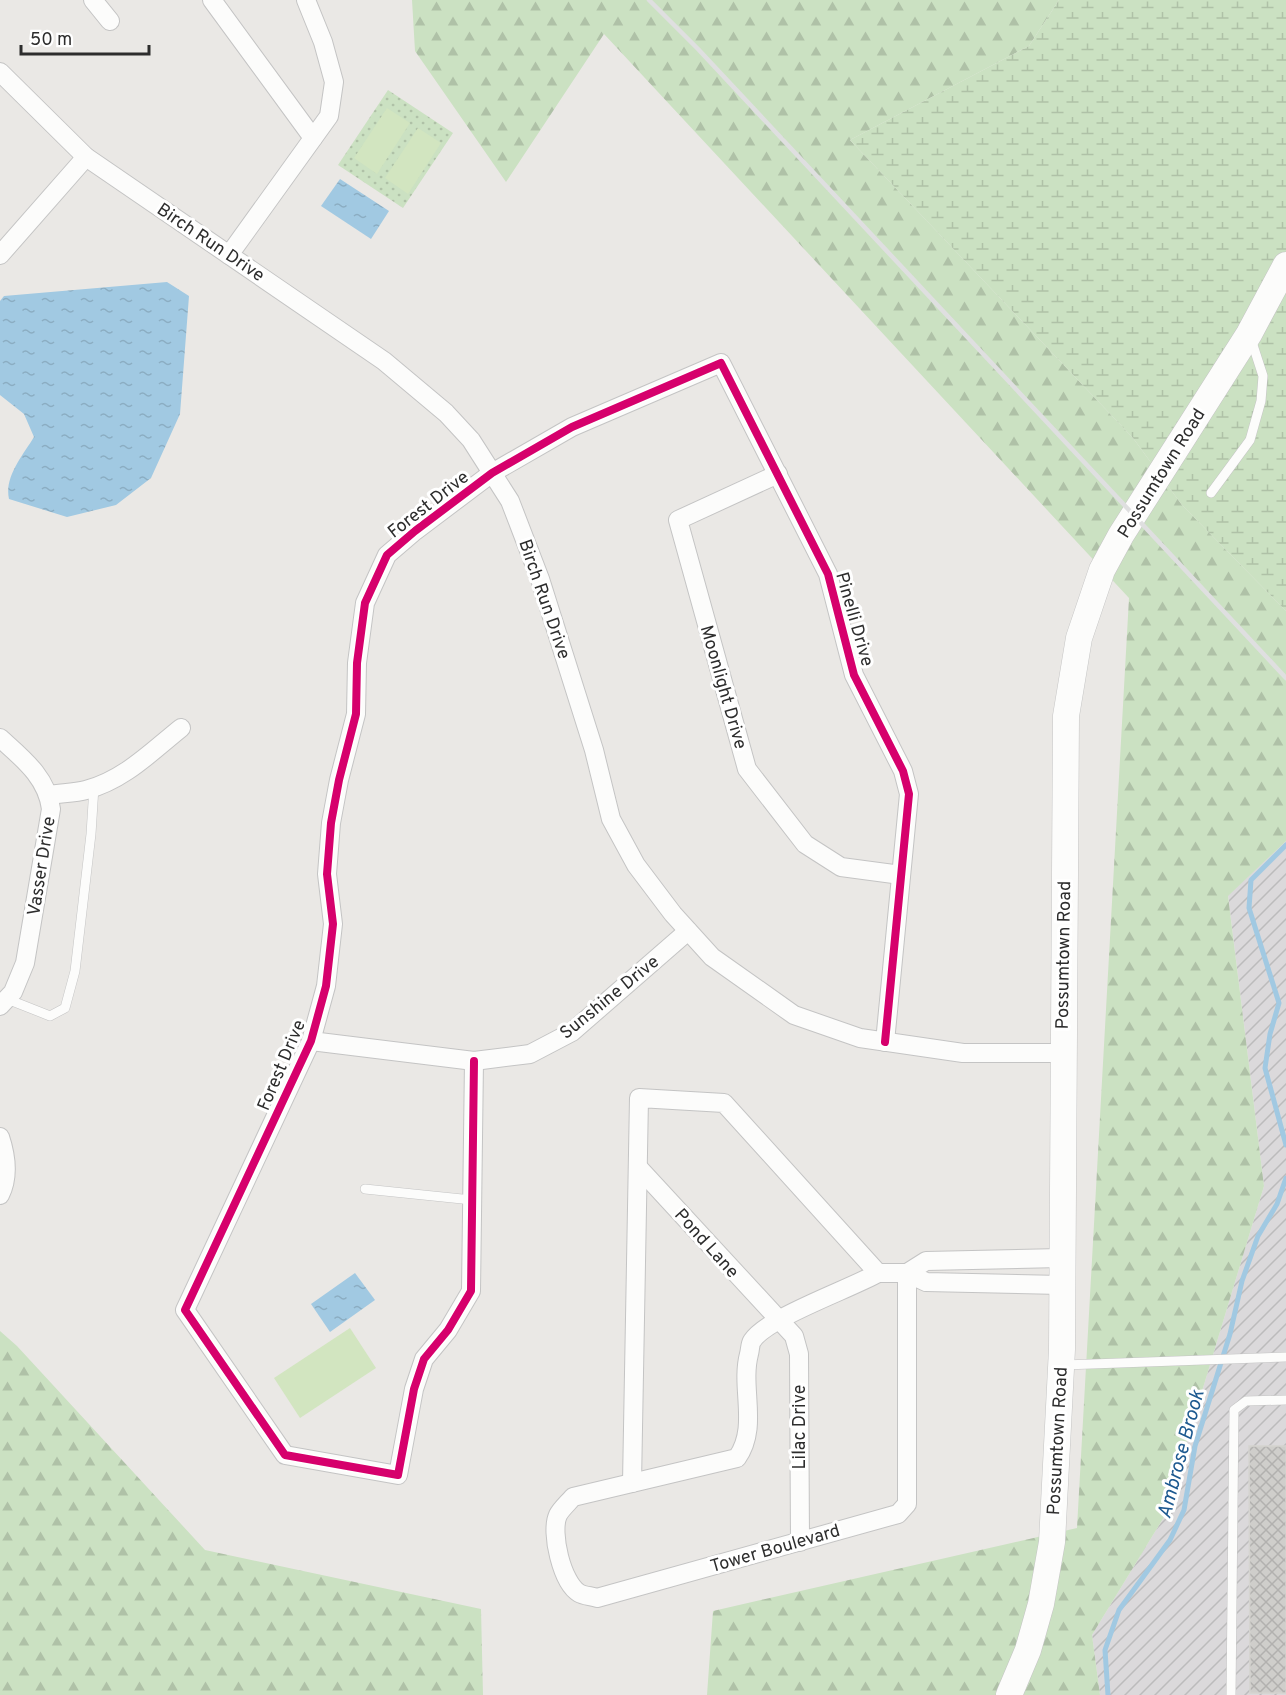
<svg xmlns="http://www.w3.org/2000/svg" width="1286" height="1695" font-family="Overpass,sans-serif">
	<defs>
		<pattern id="industrial-furrows" width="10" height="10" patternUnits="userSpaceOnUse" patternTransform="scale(1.5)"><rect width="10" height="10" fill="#dbd9db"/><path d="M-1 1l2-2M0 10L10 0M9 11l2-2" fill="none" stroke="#bcbbbc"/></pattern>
		<pattern id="forest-firs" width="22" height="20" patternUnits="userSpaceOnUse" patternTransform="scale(1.5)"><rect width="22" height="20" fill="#cbe1c2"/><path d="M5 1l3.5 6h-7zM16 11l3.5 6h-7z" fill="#afc1a7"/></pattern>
		<pattern id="wetland-marsh" width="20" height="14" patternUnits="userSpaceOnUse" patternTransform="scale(1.5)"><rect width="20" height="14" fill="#cbe1c2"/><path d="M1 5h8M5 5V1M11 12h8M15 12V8" fill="none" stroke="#afc1a7"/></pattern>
		<pattern id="park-dots" width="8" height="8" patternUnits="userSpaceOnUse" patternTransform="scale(1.5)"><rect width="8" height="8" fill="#cbe1c2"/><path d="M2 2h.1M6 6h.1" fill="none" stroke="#afc1a7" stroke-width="1.8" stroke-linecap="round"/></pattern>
		<pattern id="water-ripples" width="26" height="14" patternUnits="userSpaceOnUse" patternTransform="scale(1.5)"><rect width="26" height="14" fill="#a1c9e2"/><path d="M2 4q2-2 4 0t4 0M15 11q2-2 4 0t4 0" fill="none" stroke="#8badc2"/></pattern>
		<pattern id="building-cross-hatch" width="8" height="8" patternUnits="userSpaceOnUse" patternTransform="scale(1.5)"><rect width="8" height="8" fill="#cfcecb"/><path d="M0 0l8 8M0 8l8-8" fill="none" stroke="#b2b1af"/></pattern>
	</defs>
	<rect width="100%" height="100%" fill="#eae8e5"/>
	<polygon fill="url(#industrial-furrows)" points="1286,841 1286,1695 1100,1695 1092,1635 1164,1517 1264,1186 1228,895"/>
	<g fill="url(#forest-firs)">
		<polygon points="412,0 1059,0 1029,46 850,140 1133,438 1182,505 1286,611 1286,841 1228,896 1264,1186 1164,1517 1092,1635 1100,1695 707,1695 713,1611 1077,1528 1129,598 604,34 506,182 415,51"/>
		<polygon points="0,1331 17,1346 205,1550 481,1609 483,1695 0,1695"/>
	</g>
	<polygon fill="url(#wetland-marsh)" points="1059,0 1286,0 1286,611 1182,505 1133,438 850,140 1029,46"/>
	<polygon fill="url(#park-dots)" points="388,90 453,133 403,208 338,165"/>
	<g fill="#d2e5c0">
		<polygon points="387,108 410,123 377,174 354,158"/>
		<polygon points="418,128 441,143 408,194 385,178"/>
		<polygon points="350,1328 376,1368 300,1418 274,1378"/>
	</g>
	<g fill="url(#water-ripples)">
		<polygon points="340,179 389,211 371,239 321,206"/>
		<path d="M167 282 189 296 180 414 151 478 116 505 67 517 9 499C4 477 23 455 34 437L24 414 0 395V301L4 296Z"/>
		<polygon points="355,1273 375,1300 330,1332 311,1304"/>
	</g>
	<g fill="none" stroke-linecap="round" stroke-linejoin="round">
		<g stroke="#a1c9e2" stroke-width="5">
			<polyline points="1286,845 1251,880 1249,908 1279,1003 1270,1034 1265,1068 1286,1145"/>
			<polyline points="1108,1695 1105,1650 1119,1610 1170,1540 1184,1510 1195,1446 1230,1334 1242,1281 1258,1236 1277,1204 1286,1178"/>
		</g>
	</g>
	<polygon fill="url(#building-cross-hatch)" stroke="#d5d4d0" stroke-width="1.5" points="1249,1446 1286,1446 1286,1693 1250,1693"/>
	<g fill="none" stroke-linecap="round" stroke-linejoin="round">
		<g stroke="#c4c4c4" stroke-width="10">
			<g id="lane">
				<polyline points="1211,493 1250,440 1261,401 1263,376 1251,339"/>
				<polyline points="7,999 50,1016 65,1008 75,971 91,834 94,787"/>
				<polyline points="365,1189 472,1200"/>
				<polyline points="1064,1365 1286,1357"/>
				<polyline points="1231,1695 1234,1410 1246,1401 1286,1400"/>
			</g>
		</g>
		<g stroke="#c4c4c4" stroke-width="20">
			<g id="street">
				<polyline points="93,0 110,21"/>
				<polyline points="212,0 313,138"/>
				<polyline points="0,72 86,157 384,361 446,413 471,440 510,501 540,579 594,750 611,819 636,865 673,914 712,957 794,1015 860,1038 963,1053 1062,1053"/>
				<polyline points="0,255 86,157"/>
				<polyline points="229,255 329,116 334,82 323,42 306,0"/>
				<polyline points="778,474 678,520 747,769 805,844 841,867 901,875"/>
				<path d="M0 738C22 758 47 777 51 809L25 963 13 992 0 1006"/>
				<path d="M49 795C61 793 75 793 86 790 124 780 151 752 181 728"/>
				<polyline points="311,1041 474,1061 530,1054 572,1032 688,931"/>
				<polyline points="474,1061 471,1291 448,1330 424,1359 414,1389 398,1475 285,1455 185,1310 311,1041 326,986 333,924 327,874 331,823 339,780 356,714 357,663 365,603 387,555 415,531 492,473 572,427 721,363 828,574 854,675 903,771 909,794 885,1042"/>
				<path d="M0 1137C6 1155 9 1177 0 1195"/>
				<polyline points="638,1167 794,1336 799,1354 800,1542"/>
				<polyline points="1061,1258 926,1261 907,1273 926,1282 1061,1285"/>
				<path d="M878 1273H907V1504L898 1514 597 1598C592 1596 584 1596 579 1593 562 1583 550 1532 558 1515 561 1509 569 1502 573 1497L737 1458C759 1427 740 1388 749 1354 750 1351 750 1344 752 1341 766 1318 850 1289 878 1273Z"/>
				<polyline points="632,1483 639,1098 724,1103 878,1273"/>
			</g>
		</g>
		<g stroke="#c4c4c4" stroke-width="27">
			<polyline id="secondary" points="1009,1695 1028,1650 1041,1604 1052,1542 1062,1349 1066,716 1079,638 1102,570 1121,535 1249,334 1286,265"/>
		</g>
		<use href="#lane" stroke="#fcfcfb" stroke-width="9"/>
		<use href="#street" stroke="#fcfcfb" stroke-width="18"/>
		<use href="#secondary" stroke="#fcfcfb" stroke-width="26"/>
		<polyline stroke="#dfdfe0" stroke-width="4.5" points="649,0 698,49 1286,678"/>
		<g stroke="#fff" stroke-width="11">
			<polyline id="cycleway" points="474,1061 471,1291 448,1330 424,1359 414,1389 398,1475 285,1455 185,1310 311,1041 326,986 333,924 327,874 331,823 339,780 356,714 357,663 365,603 387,555 415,531 492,473 572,427 721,363 828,574 854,675 903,771 909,794 885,1042"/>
		</g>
		<use href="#cycleway" stroke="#d6006c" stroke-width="8"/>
	</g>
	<g text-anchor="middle" stroke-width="6" stroke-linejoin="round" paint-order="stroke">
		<g font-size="18" fill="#2d2d2d" stroke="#fff">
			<text transform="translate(211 242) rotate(34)" y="6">Birch Run Drive</text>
			<text transform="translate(1161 473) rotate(-58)" y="6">Possumtown Road</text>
			<text transform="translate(428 504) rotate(-38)" y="6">Forest Drive</text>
			<text transform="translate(545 599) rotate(71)" y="6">Birch Run Drive</text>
			<text transform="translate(855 619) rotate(74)" y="6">Pinelli Drive</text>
			<text transform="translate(724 687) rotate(74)" y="6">Moonlight Drive</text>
			<text transform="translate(41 866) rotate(-81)" y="6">Vasser Drive</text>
			<text transform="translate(1063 955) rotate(-89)" y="6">Possumtown Road</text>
			<text transform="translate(609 997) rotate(-39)" y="6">Sunshine Drive</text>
			<text transform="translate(281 1065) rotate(-67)" y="6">Forest Drive</text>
			<text transform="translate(707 1243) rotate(48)" y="6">Pond Lane</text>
			<text transform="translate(799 1427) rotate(-90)" y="6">Lilac Drive</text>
			<text transform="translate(1057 1441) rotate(-87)" y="6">Possumtown Road</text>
			<text transform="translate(775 1548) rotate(-16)" y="6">Tower Boulevard</text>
		</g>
		<g font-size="20" font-style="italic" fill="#1e5a90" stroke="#fff">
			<text transform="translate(1180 1454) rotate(-75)" y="7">Ambrose Brook</text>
		</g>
	</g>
	<path d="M21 45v9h128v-9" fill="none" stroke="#2d2d2d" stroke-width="3"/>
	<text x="30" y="45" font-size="18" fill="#2d2d2d" stroke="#ffffff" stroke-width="4.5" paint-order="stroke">50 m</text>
</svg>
